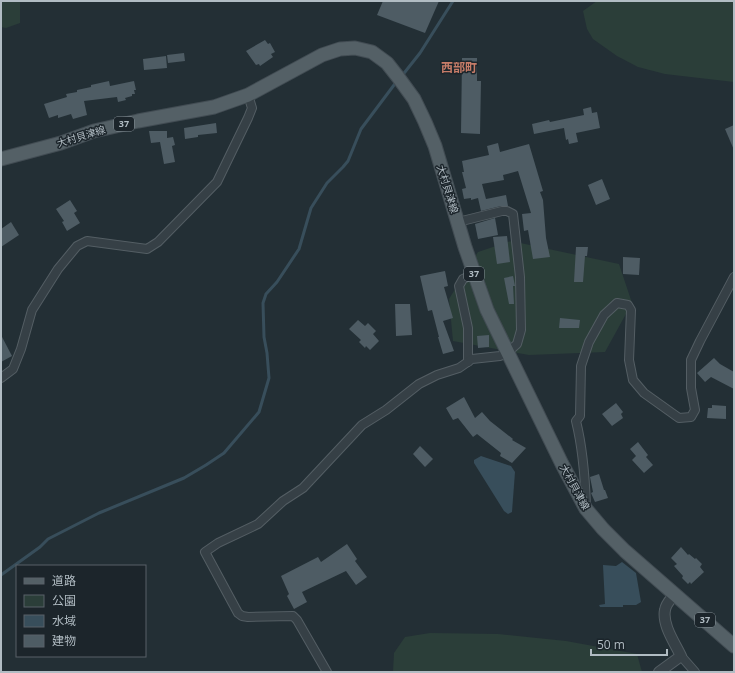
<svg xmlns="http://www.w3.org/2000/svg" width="735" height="673" font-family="'Open Sans','Noto Sans JP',sans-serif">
	<rect width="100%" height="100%" fill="#232f35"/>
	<g fill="#2b3e39">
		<polygon points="1,1 20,1 20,23 6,28 1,27"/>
		<polygon points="597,1 734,1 734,82 665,74 638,67 617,56 593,39 587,29 583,11"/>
		<polygon points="511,241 619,264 632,303 605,352 529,355 453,341 449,299 478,252"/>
		<polygon points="430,633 498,634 566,641 637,654 642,672 393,672 394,653 405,637"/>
	</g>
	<g fill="#384e5b">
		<polygon points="481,456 511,466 515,472 512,512 508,514 504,511 474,463 474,460"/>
		<polygon points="622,562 636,573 641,602 636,605 623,605 623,607 600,607 599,605 605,604 603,565 616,566"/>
	</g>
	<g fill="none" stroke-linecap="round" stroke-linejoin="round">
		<g stroke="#384e5b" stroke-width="3">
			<polyline points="401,77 420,53 453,1"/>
			<polyline points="1,575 40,547 48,539 99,513 184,478 206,465 224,453 259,412 269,378 267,353 264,337 263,303 266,294 277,282 299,249 311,208 327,183 343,167 348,161 361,129 397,81"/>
		</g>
	</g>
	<g fill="#4e5c64">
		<polygon points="383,1 439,1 425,33 377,15"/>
		<polygon points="265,40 268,44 270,43 275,52 271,54 273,57 260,66 259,64 256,65 246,51"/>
		<polygon points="184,53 185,61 168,63 167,55"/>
		<polygon points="166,56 167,68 144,70 143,59"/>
		<polygon points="462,58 477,58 477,81 481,81 480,134 461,133"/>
		<polygon points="109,81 110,86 134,81 136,90 134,90 135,94 132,94 132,96 125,98 126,100 118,102 117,97 84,101 87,115 73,119 71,114 58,118 58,115 49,118 44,104 67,97 66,94 77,92 77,90 91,87 91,85"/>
		<polygon points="591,107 592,113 597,112 600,128 576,133 578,142 569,144 568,139 566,140 564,128 534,134 532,124 549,120 550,122 584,115 583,109"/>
		<polygon points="216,123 217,133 198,135 198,137 185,139 184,128"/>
		<polygon points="734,125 734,150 725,129"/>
		<polygon points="149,131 167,131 167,138 173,137 175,145 172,146 175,162 164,164 160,142 151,143"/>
		<polygon points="498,143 500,152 529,144 543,191 540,192 543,200 546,238 550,257 533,259 528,230 524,231 522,214 531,213 518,171 503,175 504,180 482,184 486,199 506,195 508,206 501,206 481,211 478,198 471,200 471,198 464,199 462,189 466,188 462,172 464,172 462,161 489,155 487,146"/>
		<polygon points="602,179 610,199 596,205 588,185"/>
		<polygon points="70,200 77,211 74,213 80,223 67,231 62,222 64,221 56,209"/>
		<polygon points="495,218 498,235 478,239 475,224"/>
		<polygon points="11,222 19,235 1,247 1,229"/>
		<polygon points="507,236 510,262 497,264 493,237"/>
		<polygon points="576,247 588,247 587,256 585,256 583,282 574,282"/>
		<polygon points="623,257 640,258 639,275 623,274"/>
		<polygon points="445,271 448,286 444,287 453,318 443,321 454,351 443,354 438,337 439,337 432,310 428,311 420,276"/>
		<polygon points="513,276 515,286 513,286 514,304 509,304 504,278"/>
		<polygon points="395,304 410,304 412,335 396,336"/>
		<polygon points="560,318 580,320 579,328 559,328"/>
		<polygon points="358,320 365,326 368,323 376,331 373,334 379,341 370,350 366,346 365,348 359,342 361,340 349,329"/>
		<polygon points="1,335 12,356 1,362"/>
		<polygon points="489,335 489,347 478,348 477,336"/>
		<polygon points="714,358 720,364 734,372 734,389 711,377 705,382 697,373"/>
		<polygon points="464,397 475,418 482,412 490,421 513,439 512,440 526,448 512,463 500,456 501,453 477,434 473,437 458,418 453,420 446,408"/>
		<polygon points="616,403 623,412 621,414 623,418 612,426 602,414"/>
		<polygon points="712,405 726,406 726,419 707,418 708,408 712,408"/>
		<polygon points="638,442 648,455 646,457 653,465 644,473 632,460 636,456 630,449"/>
		<polygon points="420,446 433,459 425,467 413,454"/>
		<polygon points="599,474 604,490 605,490 608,498 595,502 591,493 593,492 590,477"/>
		<polygon points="347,544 357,559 355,561 367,577 356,585 346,571 302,592 307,602 294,609 287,596 289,594 281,576 318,557 321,562"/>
		<polygon points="681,547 688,555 689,554 695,559 696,558 702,564 700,567 704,572 691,584 690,582 688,584 682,578 683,576 674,566 677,564 671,558"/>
	</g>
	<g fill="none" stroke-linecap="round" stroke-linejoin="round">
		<g stroke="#545e64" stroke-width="10">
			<g id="minor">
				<polyline points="468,362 468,328 459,286 463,279 474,274"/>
				<polyline points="1,378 13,369 21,349 32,310 58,269 77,246 87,241 147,249 158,242 217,182 248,118 252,108 248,95"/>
				<path d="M586 506C585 477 583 449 576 421L580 416 581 366 589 342 604 315 617 303 628 305 631 310 629 360 633 380 644 393 679 418 691 417 695 410 691 388V360L700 341 734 277"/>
				<polyline points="681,656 695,672"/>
				<polyline points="327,672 297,620 293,616 248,617 242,616 238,613 205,552 218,543 258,524 283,501 303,488 362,425 386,410 419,384 437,375 459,368 472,359 500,356 508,352 517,344 521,330 520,277 513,214 507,211 502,211 458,222"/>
			</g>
		</g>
		<g stroke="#545e64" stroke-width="12">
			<path id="tertiary" d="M659 672 681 656C675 643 662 625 665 610 666 603 671 599 675 594"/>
		</g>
		<g stroke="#424c53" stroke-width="15">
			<polyline id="primary" points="1,159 61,143 94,131 138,121 214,107 248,95 322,55 340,49 355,48 372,52 387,63 398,77 414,99 425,122 435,146 465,247 487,310 562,464 586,509 603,529 625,551 734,646"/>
		</g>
		<use href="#minor" stroke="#364046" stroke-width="8"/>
		<use href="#tertiary" stroke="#364046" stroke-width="10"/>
		<use href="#primary" stroke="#546066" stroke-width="13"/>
	</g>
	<g text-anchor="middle" stroke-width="3" stroke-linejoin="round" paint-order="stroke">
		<g fill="#1c252b" stroke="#848f95" stroke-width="1">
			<rect x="114" y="117" width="20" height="14" rx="3"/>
			<rect x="464" y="267" width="20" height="14" rx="3"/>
			<rect x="695" y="613" width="20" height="14" rx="3"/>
		</g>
		<g font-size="9" font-weight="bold" fill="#b1bcc3">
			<text x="124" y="127">37</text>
			<text x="474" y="277">37</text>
			<text x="705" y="623">37</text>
		</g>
		<g font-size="10" fill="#b1bcc3" stroke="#1c252b">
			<text transform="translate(81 136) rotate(-17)" y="4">大村貝津線</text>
			<text transform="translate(448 189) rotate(73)" y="4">大村貝津線</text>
			<text transform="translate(575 487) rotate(61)" y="4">大村貝津線</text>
		</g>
		<g font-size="12" font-weight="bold" fill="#c67c68" stroke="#1c252b">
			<text x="459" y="72">西部町</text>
		</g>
	</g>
	<rect width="735" height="673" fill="none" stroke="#b1bcc3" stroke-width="4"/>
	<rect x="16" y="565" width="130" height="92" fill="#1c252b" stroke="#586168"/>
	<rect x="24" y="578" width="20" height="6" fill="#546066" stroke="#586168"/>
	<text x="52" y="585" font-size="12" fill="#b1bcc3">道路</text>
	<rect x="24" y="595" width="20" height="12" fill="#2b3e39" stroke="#586168"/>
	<text x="52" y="605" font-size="12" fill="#b1bcc3">公園</text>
	<rect x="24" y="615" width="20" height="12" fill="#384e5b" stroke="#586168"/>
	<text x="52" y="625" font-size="12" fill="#b1bcc3">水域</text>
	<rect x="24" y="635" width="20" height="12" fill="#4e5c64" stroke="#586168"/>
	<text x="52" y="645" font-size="12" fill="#b1bcc3">建物</text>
	<path d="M591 649v6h76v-6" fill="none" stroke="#b1bcc3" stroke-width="2"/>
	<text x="597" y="649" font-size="12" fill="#b1bcc3" stroke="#1c252b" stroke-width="3" paint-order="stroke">50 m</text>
</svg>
